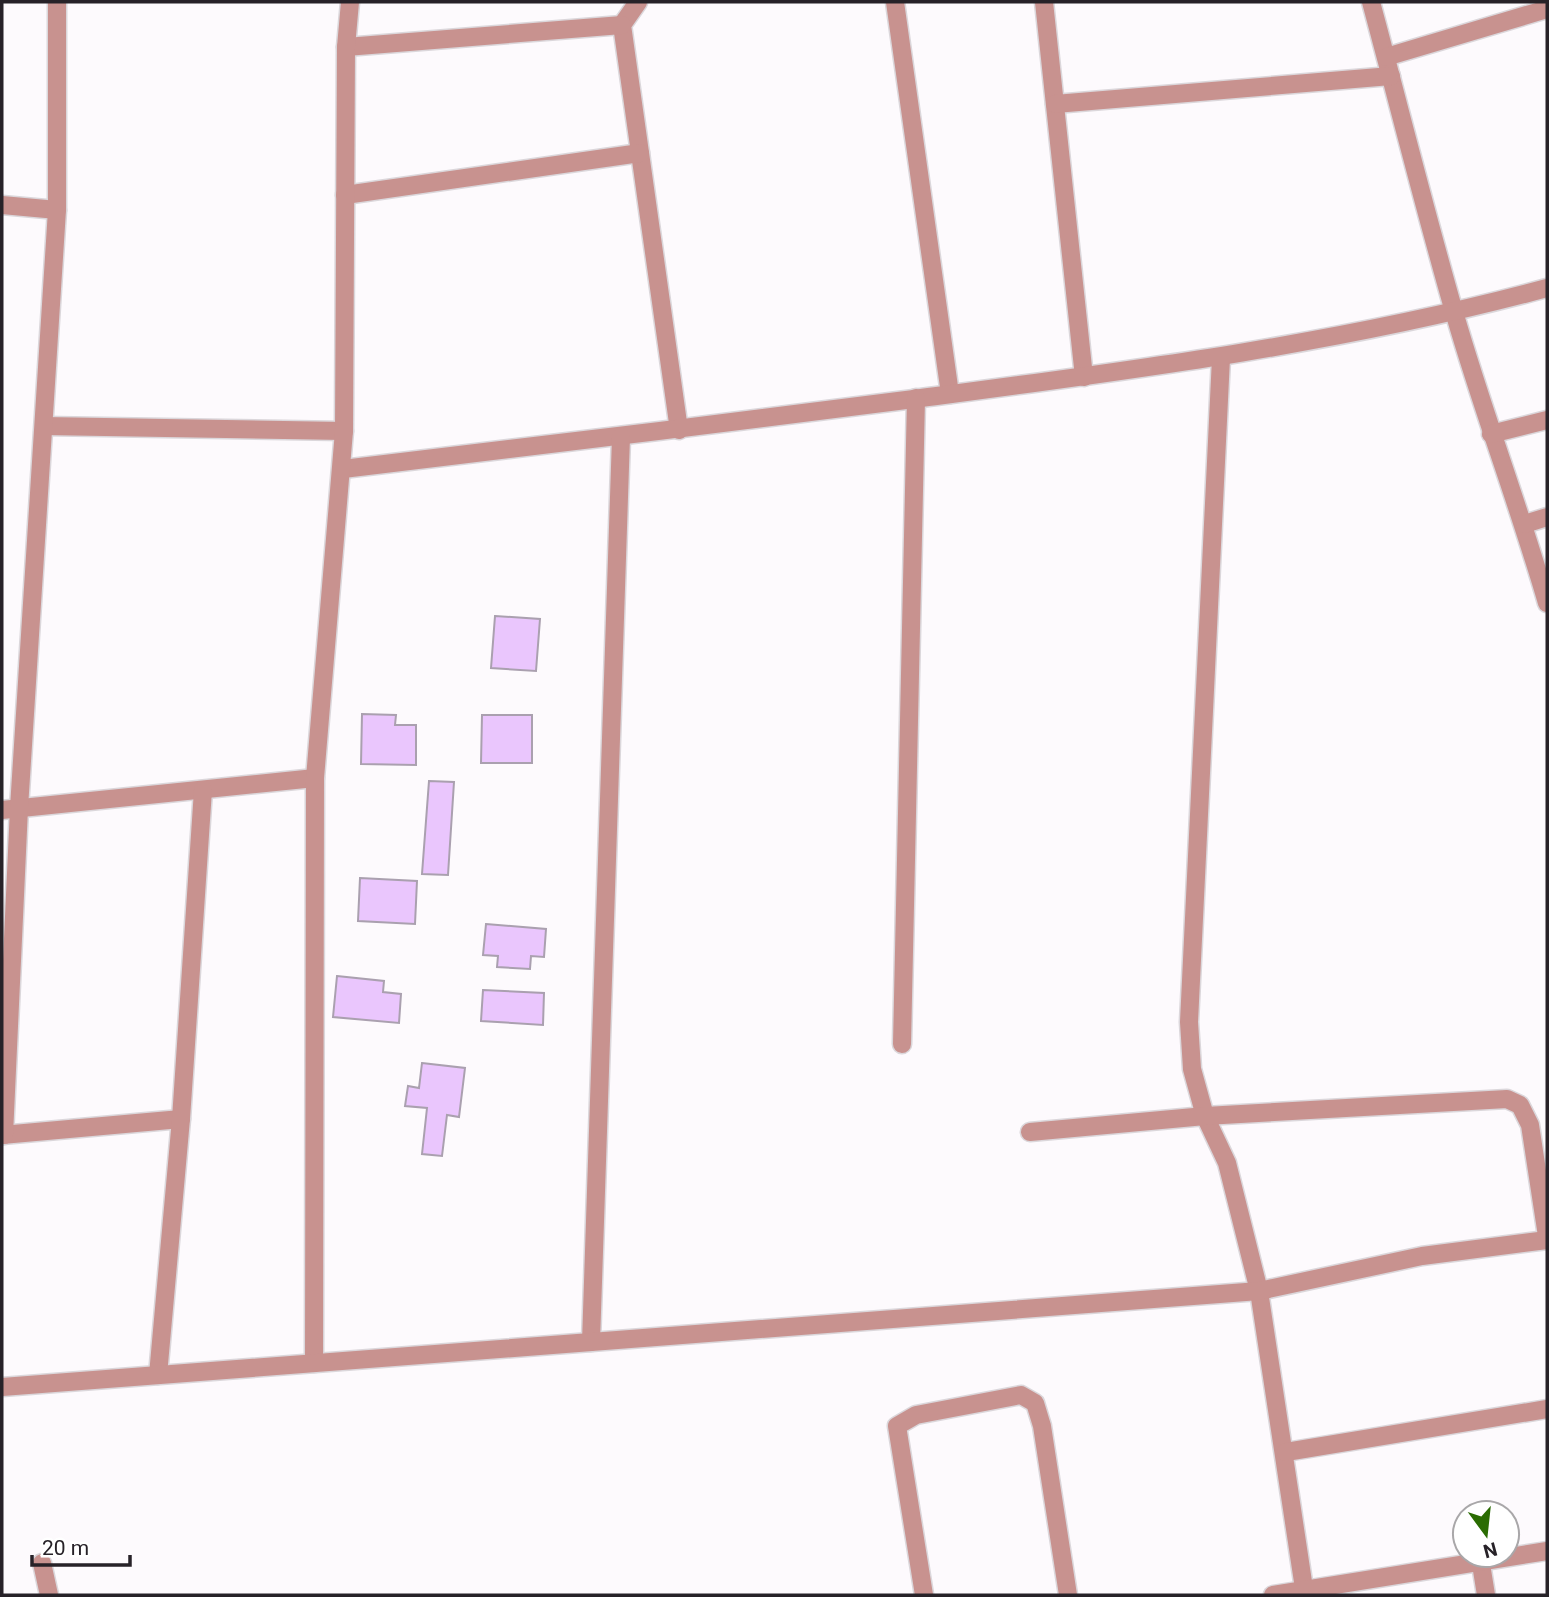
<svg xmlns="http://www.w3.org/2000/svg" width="1549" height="1597" font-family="Roboto,sans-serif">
	<rect width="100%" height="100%" fill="#fdfafd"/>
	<g fill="#eac6fd" stroke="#aaa0af" stroke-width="2">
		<polygon points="495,616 540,619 536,671 491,668"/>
		<polygon points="362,714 396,715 395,725 416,725 416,765 361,764"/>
		<polygon points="482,715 532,715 532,763 481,763"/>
		<polygon points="429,781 454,782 448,875 422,874"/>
		<polygon points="360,878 417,881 415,924 358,921"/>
		<polygon points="486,924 546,929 544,957 531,956 530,969 497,967 498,956 483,955"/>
		<polygon points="337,976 384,981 383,992 401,994 399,1023 333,1017"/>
		<polygon points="483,990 544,993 543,1025 481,1021"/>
		<polygon points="422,1063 465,1068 459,1117 447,1115 442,1156 422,1154 427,1108 405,1106 408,1086 419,1088"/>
	</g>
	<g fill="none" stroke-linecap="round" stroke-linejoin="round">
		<g stroke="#dbd7db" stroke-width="21">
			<g id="street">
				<polyline points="638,2 622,25 679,430"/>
				<polyline points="895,2 950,394"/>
				<polyline points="1044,2 1084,377"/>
				<path d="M1371 2C1399 106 1425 211 1455 315 1483 412 1519 506 1547 603"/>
				<polyline points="346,47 622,25"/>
				<polyline points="1386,57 1547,9"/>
				<polyline points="1055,104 1391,76"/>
				<polyline points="345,195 640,153"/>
				<polyline points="2,205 57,210"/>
				<polyline points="1221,358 1189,1022 1192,1069 1205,1116 1227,1163 1259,1291 1305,1595"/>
				<polyline points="44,426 344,431"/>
				<polyline points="1491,434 1547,420"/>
				<path d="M343 469C533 447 724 423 914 399 1127 371 1340 344 1547 288"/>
				<polyline points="1525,524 1547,517"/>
				<polyline points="2,810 315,778"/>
				<polyline points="902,1044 916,398"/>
				<polyline points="1030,1132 1205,1116 1507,1099 1520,1105 1530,1125 1547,1236"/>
				<polyline points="2,1135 181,1119"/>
				<polyline points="4,1135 19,808 57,210 57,2"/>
				<polyline points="591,1342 621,437"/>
				<polyline points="314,1363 315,778 344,431 346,47 350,2"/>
				<polyline points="158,1375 181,1119 203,790"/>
				<polyline points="2,1387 1259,1291 1422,1256 1547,1240"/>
				<polyline points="1286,1452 1547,1409"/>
				<polyline points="42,1563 49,1595"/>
				<polyline points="1481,1564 1486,1595"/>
				<polyline points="924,1595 897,1426 916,1415 1021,1395 1035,1403 1042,1426 1068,1595"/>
				<polyline points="1273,1595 1547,1551"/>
			</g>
		</g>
		<use href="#street" stroke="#c8928f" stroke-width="18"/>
	</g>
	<rect width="1549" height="1597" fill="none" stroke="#272228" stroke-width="7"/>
	<g transform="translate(1486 1534) rotate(165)"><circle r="33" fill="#ffffff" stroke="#a9a7a9" stroke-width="2"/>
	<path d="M0-5L12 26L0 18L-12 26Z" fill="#2a6c02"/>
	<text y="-10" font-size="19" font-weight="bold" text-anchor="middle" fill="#272228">N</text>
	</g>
	<path d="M32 1555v10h98v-10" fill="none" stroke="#272228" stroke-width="3.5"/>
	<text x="42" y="1555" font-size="21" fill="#272228" stroke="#ffffff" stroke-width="5" paint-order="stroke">20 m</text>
</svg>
